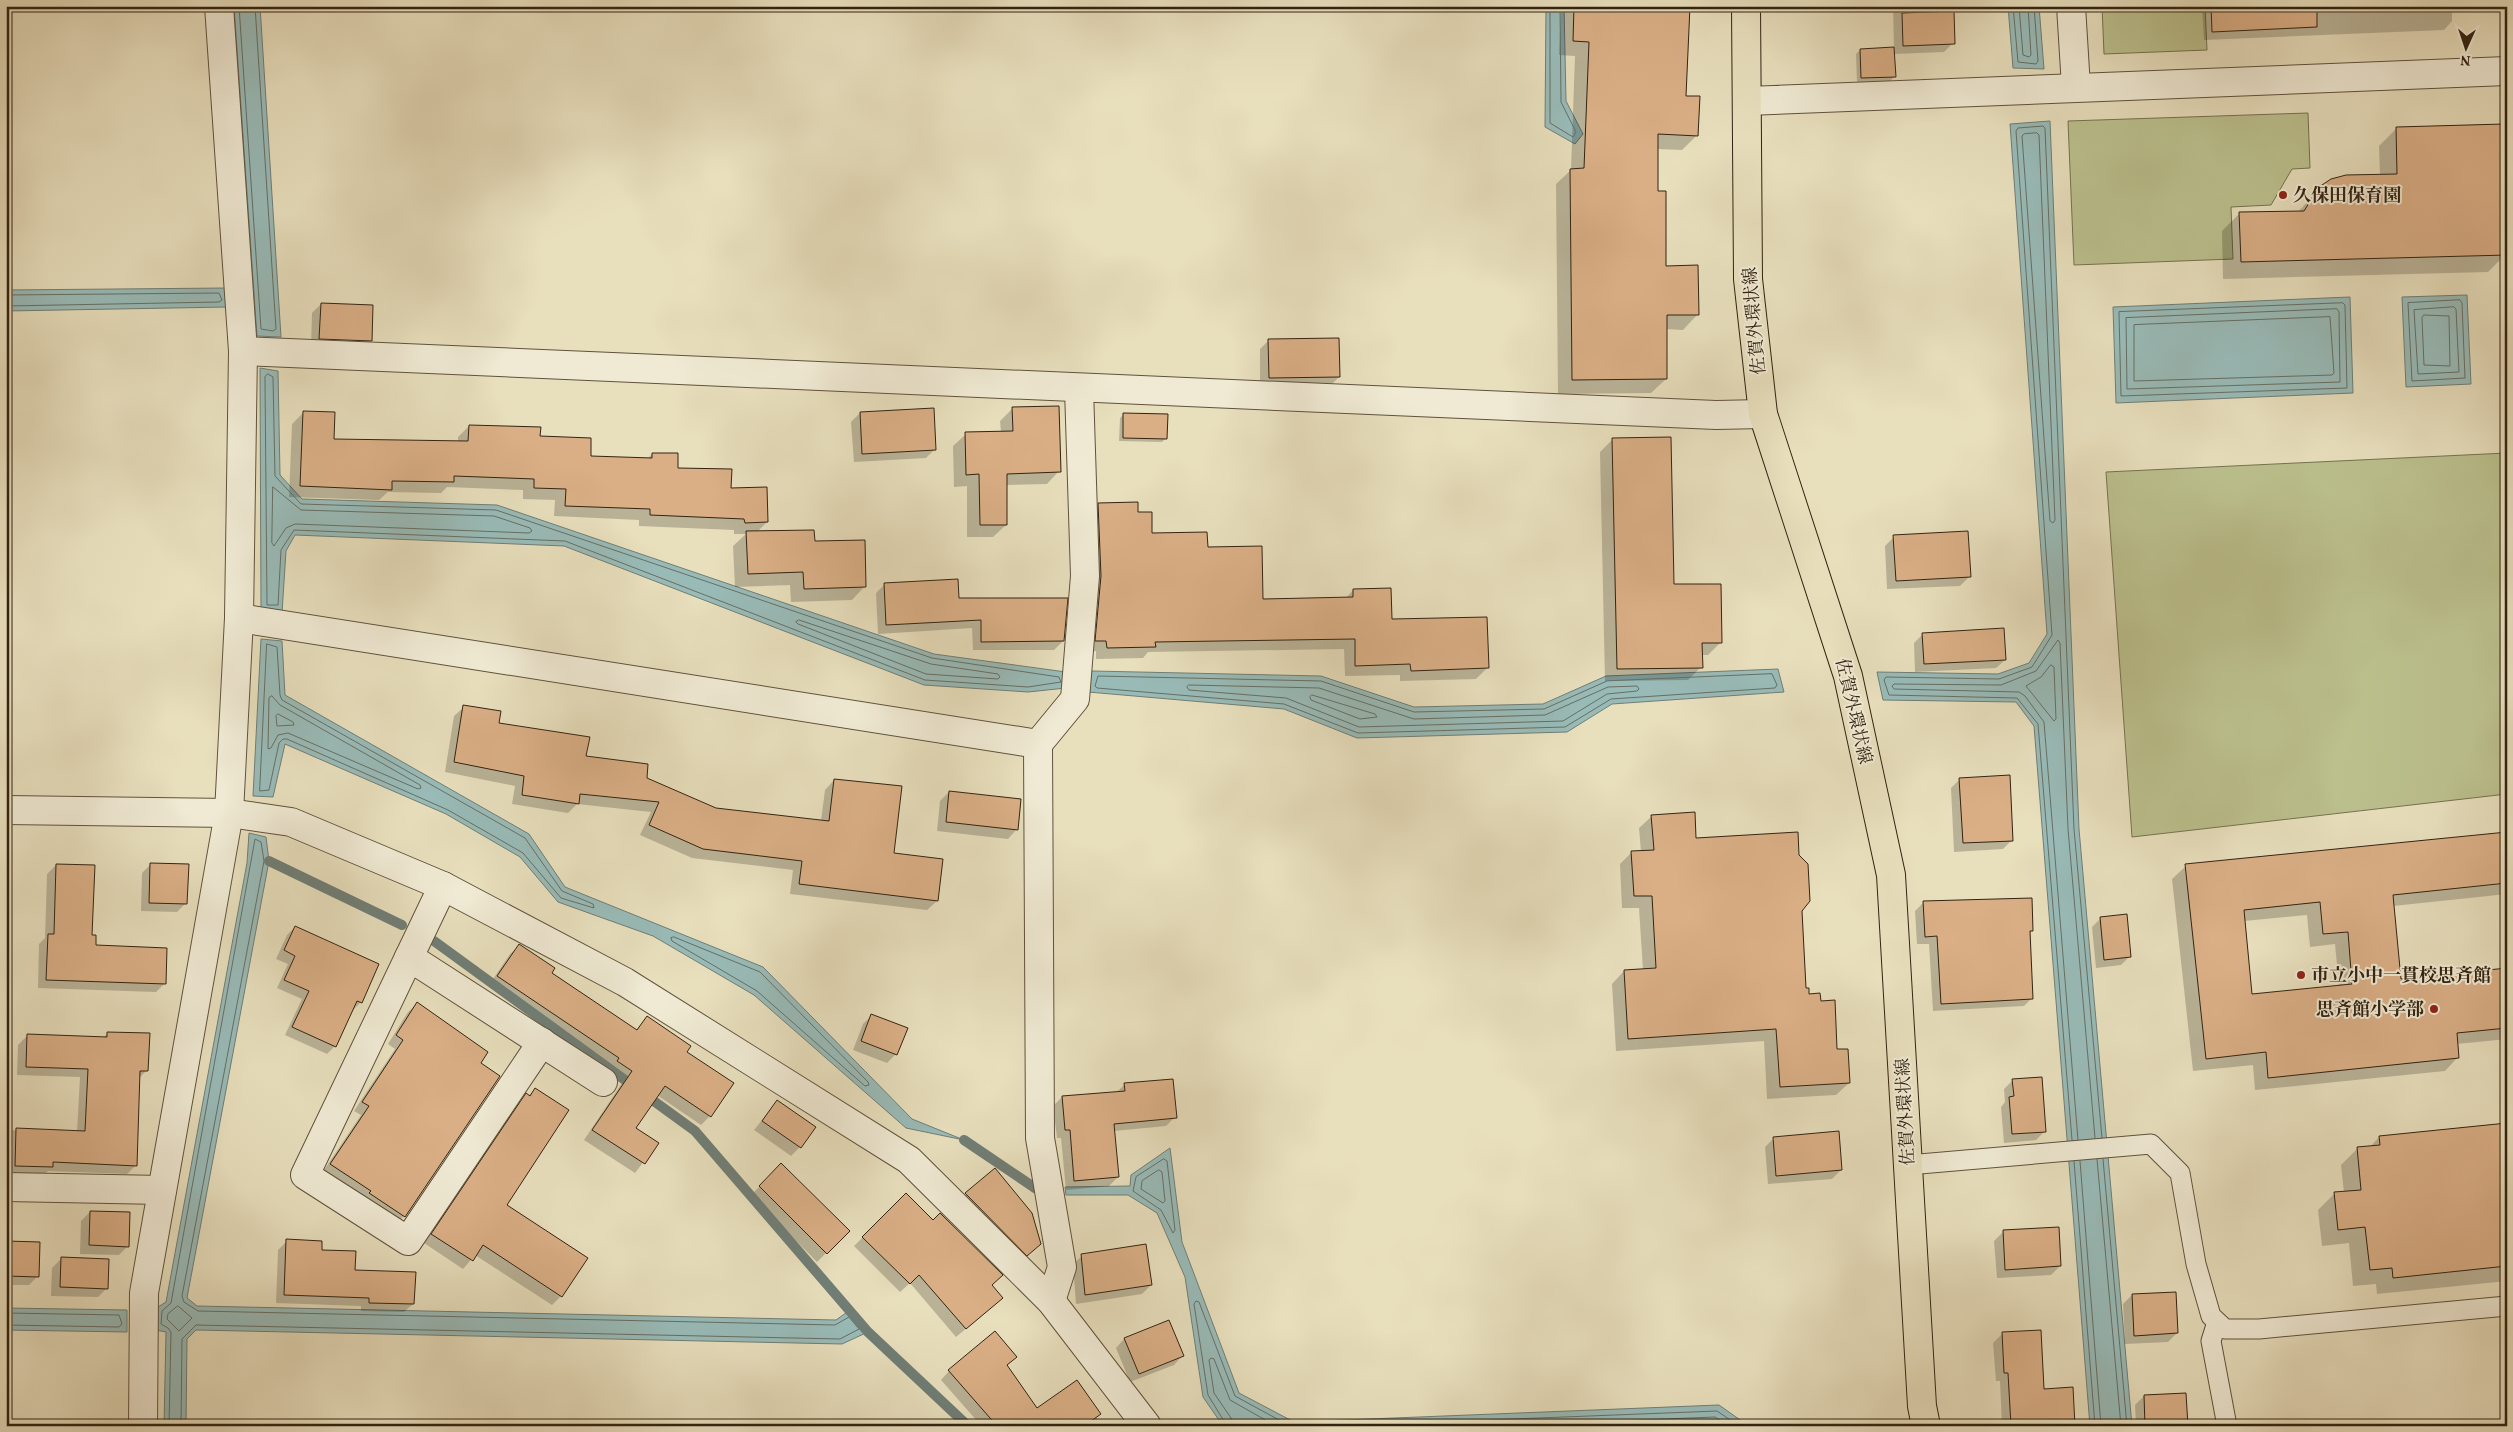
<svg xmlns="http://www.w3.org/2000/svg" width="2513" height="1432" font-family="Vollkorn,'Noto Serif JP',serif">
	<rect width="100%" height="100%" fill="#e8dfbd"/>
	<filter id="stains"><feTurbulence type="fractalNoise" baseFrequency=".004" numOctaves="4"/><feColorMatrix values="0 0 0 0 .2 0 0 0 0 .09 0 0 0 0 .02 0 0 0 .5 -.17"/></filter>
	<radialGradient id="worn" r=".72"><stop offset=".6" stop-color="#630" stop-opacity="0"/><stop offset="1" stop-color="#630" stop-opacity=".3"/></radialGradient>
	<g fill="#bbc08d" stroke="#767250">
		<polygon points="2102,6 2205,6 2207,50 2104,54"/>
		<polygon points="2308,113 2310,168 2292,169 2271,205 2231,207 2233,259 2074,265 2068,121"/>
		<polygon points="2507,453 2507,794 2132,837 2106,472"/>
	</g>
	<g fill="#99bbb8" stroke="#707e76">
		<polygon points="234,6 260,6 281,337 257,336"/>
		<polygon points="1546,6 1564,6 1566,101 1583,134 1575,144 1545,127"/>
		<polygon points="2008,6 2039,6 2044,69 2013,68"/>
		<polygon points="2050,121 2079,829 2132,1426 2090,1426 2034,726 2016,702 1883,700 1877,672 1998,674 2029,663 2047,634 2010,124"/>
		<polygon points="226,288 227,307 6,311 6,290"/>
		<polygon points="2467,295 2471,384 2406,387 2402,297"/>
		<polygon points="2350,297 2353,393 2116,403 2113,307"/>
		<polygon points="260,368 278,371 280,475 302,499 497,505 934,654 1066,672 1066,688 1028,692 924,685 564,546 295,535 286,551 282,613 261,609"/>
		<polygon points="261,639 282,641 285,695 529,834 565,887 763,967 912,1119 964,1140 906,1128 754,995 653,936 558,902 520,857 446,814 285,744 273,797 253,796"/>
		<polygon points="1778,669 1784,692 1612,704 1567,732 1357,738 1284,709 1088,692 1092,671 1321,676 1414,707 1543,704 1606,676"/>
		<polygon points="249,833 266,837 269,861 187,1298 197,1306 836,1320 850,1310 868,1332 842,1344 196,1330 187,1339 186,1426 164,1426 166,1332 155,1330 158,1307 166,1302 247,863"/>
		<polygon points="1170,1148 1182,1242 1239,1393 1294,1422 1719,1405 1743,1422 1745,1426 1223,1426 1203,1397 1185,1277 1157,1213 1128,1195 1066,1195 1065,1187 1130,1186 1131,1175"/>
		<polygon points="6,1308 127,1310 127,1332 6,1330"/>
	</g>
	<g fill="#0003" fill-rule="evenodd">
		<polygon points="1561,6 1689,6 1685,97 1697,135 1682,150 1657,149 1657,192 1665,267 1697,315 1683,330 1665,329 1666,379 1651,393 1558,394 1556,184 1571,170 1575,56 1559,55"/>
		<polygon points="1893,6 1952,6 1953,43 1944,52 1893,54 1894,77 1890,81 1857,82 1856,54 1860,50 1894,49"/>
		<polygon points="2202,6 2452,6 2452,21 2444,30 2204,40"/>
		<polygon points="2397,128 2506,254 2488,272 2223,279 2222,231 2240,213 2298,212 2320,188 2380,175 2379,146"/>
		<polygon points="321,304 371,340 362,349 311,347 312,313"/>
		<polygon points="1269,340 1339,377 1330,386 1260,386 1260,349"/>
		<polygon points="1013,408 1059,471 1047,484 1006,485 1006,525 993,537 967,537 967,486 954,487 953,446 966,434 1001,432 1000,421"/>
		<polygon points="303,413 333,440 458,442 458,437 469,426 539,437 589,457 647,459 652,454 676,469 730,489 767,522 757,532 814,542 865,586 852,600 791,602 790,585 735,587 733,546 746,534 734,534 734,530 639,526 639,520 554,516 555,500 523,499 523,490 447,487 441,493 388,492 379,500 289,497 292,424"/>
		<polygon points="860,413 935,449 926,458 854,462 851,422"/>
		<polygon points="1124,414 1166,438 1162,442 1119,441 1120,418"/>
		<polygon points="1613,439 1672,586 1721,642 1708,655 1701,655 1701,667 1688,680 1605,681 1600,452"/>
		<polygon points="1099,504 1137,513 1151,534 1207,548 1262,601 1346,598 1353,590 1391,621 1487,668 1476,679 1400,681 1400,675 1345,676 1344,649 1148,652 1143,658 1096,659 1096,651 1085,652 1088,515"/>
		<polygon points="1894,537 1969,577 1960,586 1887,589 1885,546"/>
		<polygon points="885,584 958,599 1063,641 1054,650 973,650 972,628 878,634 876,593"/>
		<polygon points="1923,634 2005,660 1996,668 1915,672 1914,643"/>
		<polygon points="464,707 498,724 645,779 715,809 821,821 825,790 834,780 893,855 937,901 927,910 790,894 793,870 692,858 640,835 651,812 577,804 568,813 512,804 515,786 445,772 454,716"/>
		<polygon points="1960,779 2012,840 2003,849 1954,852 1951,788"/>
		<polygon points="949,792 1020,800 1016,830 1008,839 937,831 940,801"/>
		<polygon points="1652,816 1695,840 1801,911 1805,989 1808,995 1820,1002 1849,1083 1836,1095 1767,1099 1764,1041 1616,1051 1612,984 1624,971 1643,970 1639,908 1622,908 1620,864 1632,852 1641,852 1639,828"/>
		<path d="M2507 833V894L2393 906 2400 980 2507 969V1039L2457 1044 2458 1057 2445 1071 2255 1090 2253 1065 2193 1071 2172 879 2186 866ZM2307 915 2310 947 2335 944 2339 986 2251 995 2244 921Z"/>
		<polygon points="151,864 186,903 177,912 141,911 142,873"/>
		<polygon points="56,865 95,947 165,983 156,992 38,988 39,944 45,938 47,874"/>
		<polygon points="1923,903 2032,930 2029,934 2032,998 2024,1006 1933,1011 1929,944 1917,944 1915,911"/>
		<polygon points="2101,918 2130,956 2121,965 2096,968 2092,927"/>
		<polygon points="295,927 378,965 361,1002 353,1010 335,1046 327,1054 285,1035 302,999 277,988 288,964 276,959 287,935"/>
		<polygon points="519,946 550,973 636,1030 647,1017 710,1116 701,1125 657,1095 635,1128 658,1143 635,1173 584,1140 624,1080 609,1070 611,1067 489,985 510,954"/>
		<polygon points="417,1004 479,1063 404,1216 395,1225 322,1173 361,1115 354,1111 395,1049 388,1044 408,1012"/>
		<polygon points="872,1015 896,1054 887,1063 853,1050 863,1024"/>
		<polygon points="107,1034 147,1070 138,1079 136,1165 127,1174 48,1171 43,1175 6,1174 6,1130 77,1132 80,1077 17,1075 18,1045 27,1036 103,1038"/>
		<polygon points="2013,1080 2045,1131 2036,1140 2004,1143 2001,1107 2005,1102 2004,1089"/>
		<polygon points="1125,1084 1175,1117 1166,1126 1114,1131 1118,1177 1109,1186 1066,1190 1061,1138 1057,1138 1053,1106 1062,1097 1117,1092"/>
		<polygon points="535,1090 506,1206 586,1259 561,1296 552,1305 475,1255 463,1269 424,1243 518,1104"/>
		<polygon points="777,1101 800,1147 791,1156 754,1130"/>
		<polygon points="2507,1125 2507,1281 2377,1294 2376,1284 2353,1286 2349,1243 2322,1246 2318,1210 2334,1194 2344,1193 2341,1165 2358,1148 2370,1147 2379,1137"/>
		<polygon points="1773,1139 1841,1170 1832,1179 1768,1184 1765,1147"/>
		<polygon points="781,1165 848,1231 817,1262 751,1195"/>
		<polygon points="994,1170 1040,1244 1018,1264 957,1203"/>
		<polygon points="906,1195 991,1286 992,1307 956,1337 910,1283 900,1292 854,1246"/>
		<polygon points="90,1212 128,1246 119,1255 80,1254 81,1221"/>
		<polygon points="2003,1232 2060,1266 2051,1275 1997,1278 1994,1241"/>
		<polygon points="287,1241 321,1251 413,1304 404,1312 361,1311 361,1306 276,1303 278,1250"/>
		<polygon points="6,1242 37,1277 29,1285 6,1285"/>
		<polygon points="1082,1256 1151,1285 1142,1294 1076,1304 1073,1264"/>
		<polygon points="61,1259 107,1288 98,1297 51,1296 52,1268"/>
		<polygon points="2132,1295 2177,1333 2168,1342 2125,1344 2123,1304"/>
		<polygon points="2002,1334 2043,1390 2074,1426 2002,1426 2000,1381 1996,1381 1993,1343"/>
		<polygon points="1124,1339 1182,1356 1174,1365 1130,1382 1116,1348"/>
		<polygon points="1006,1365 1037,1410 1096,1417 1102,1426 974,1426 978,1422 941,1380 949,1371"/>
		<polygon points="2144,1396 2187,1426 2136,1426 2135,1405"/>
	</g>
	<g fill="none" stroke-linecap="round" stroke-linejoin="round">
		<g stroke="#666f65" stroke-width="1">
			<polyline points="239,6 261,329 273,331 276,329 255,6"/>
			<polyline points="1550,6 1550,123 1573,137 1576,132 1561,102 1560,6"/>
			<polyline points="2013,6 2018,62 2036,64 2038,61 2034,6"/>
			<polyline points="2019,6 2023,55 2029,57 2031,55 2028,6"/>
			<polygon points="2037,133 2039,135 2055,520 2053,523 2050,521 2022,136 2024,134"/>
			<polyline points="6,295 219,293 222,300 219,302 6,306"/>
			<polygon points="2460,300 2462,303 2465,378 2412,381 2408,303"/>
			<polygon points="2343,303 2345,305 2347,388 2121,396 2119,312"/>
			<polygon points="2454,307 2456,309 2459,372 2418,374 2414,310"/>
			<polygon points="2337,309 2339,312 2340,382 2127,389 2126,318"/>
			<polygon points="2424,315 2449,316 2450,366 2424,365 2422,318"/>
			<polygon points="2330,317 2334,373 2332,375 2134,381 2134,325"/>
			<polygon points="268,374 273,377 275,476 301,504 496,510 932,658 1059,677 1061,682 1028,687 925,680 565,541 294,530 281,550 278,605 267,605 265,377"/>
			<polygon points="273,487 301,510 494,516 530,528 532,531 529,533 295,524 286,528 274,546 272,543"/>
			<polygon points="799,620 931,664 998,674 1000,677 998,679 926,674 798,624 796,622"/>
			<polygon points="267,644 277,647 280,695 282,700 525,838 562,891 593,904 594,908 561,898 523,853 448,810 287,739 283,739 279,743 269,790 260,791"/>
			<polygon points="2051,665 2054,667 2056,719 2054,721 2026,686 2041,677"/>
			<polygon points="1772,674 1777,685 1775,688 1611,699 1565,727 1358,733 1284,704 1097,688 1095,686 1098,676 1321,681 1414,712 1544,709 1607,681"/>
			<polygon points="1189,685 1319,688 1414,719 1545,715 1608,687 1637,686 1639,689 1637,691 1607,694 1563,721 1359,727 1286,698 1189,690 1187,687"/>
			<polygon points="1312,695 1375,714 1377,717 1360,719 1311,700 1310,697"/>
			<polygon points="272,696 280,705 420,785 421,788 418,789 288,733 278,735 271,748 268,749 269,698"/>
			<polygon points="278,714 293,722 294,725 277,726 276,716"/>
			<polygon points="674,937 760,972 868,1082 869,1085 865,1086 757,991 672,941 671,938"/>
			<polyline points="2072,1140 2038,724 2017,698 1889,695 1884,680 1886,677 1999,679 2032,667 2052,635 2016,131 2018,128 2043,126 2045,128 2074,829 2102,1138"/>
			<polyline points="2078,1140 2044,722 2025,696 2019,692 1894,689 1892,686 1894,684 2001,685 2036,671 2058,640 2060,643 2068,829 2095,1138"/>
			<polygon points="1164,1159 1167,1161 1175,1230 1173,1233 1161,1210 1133,1191 1136,1177"/>
			<polyline points="2097,1159 2121,1426"/>
			<polyline points="2103,1159 2127,1426"/>
			<polyline points="2074,1161 2095,1426"/>
			<polyline points="2080,1161 2101,1426"/>
			<polygon points="1159,1170 1162,1172 1165,1201 1163,1203 1141,1189 1142,1181"/>
			<polygon points="178,1306 192,1318 179,1331 167,1319 168,1314"/>
			<polyline points="6,1313 119,1315 122,1324 119,1327 6,1325"/>
			<polyline points="169,1426 171,1332 168,1328 161,1324 162,1311 171,1303 255,839 261,842 264,861 182,1296 184,1302 198,1311 835,1325 849,1317 859,1329 840,1339 196,1325 182,1339 181,1426"/>
			<polyline points="1227,1426 1208,1395 1194,1304 1196,1301 1199,1302 1235,1396 1290,1426"/>
			<polyline points="1233,1426 1231,1418 1214,1393 1209,1360 1211,1358 1214,1359 1230,1400 1276,1426"/>
			<polyline points="1334,1426 1717,1411 1739,1426"/>
			<polyline points="1487,1426 1715,1417 1729,1426"/>
		</g>
		<g stroke="#707e76" stroke-width="10">
			<polyline points="269,861 402,925"/>
			<polyline points="434,941 695,1131 868,1332 968,1426"/>
			<polyline points="964,1140 1035,1188"/>
		</g>
	</g>
	<g fill="#daaf86" stroke="#322312" fill-rule="evenodd">
		<polygon points="1574,6 1690,6 1686,96 1700,96 1698,136 1658,134 1658,191 1666,191 1666,266 1698,265 1699,315 1667,315 1667,379 1572,380 1570,169 1584,168 1589,42 1573,41"/>
		<polygon points="2211,6 2317,6 2317,27 2212,32"/>
		<polygon points="1954,11 1955,44 1903,46 1902,13"/>
		<polygon points="1894,47 1896,77 1861,78 1860,49"/>
		<polygon points="2504,124 2507,255 2241,262 2239,212 2304,211 2319,187 2331,179 2346,175 2397,174 2396,127"/>
		<polygon points="321,303 373,305 372,341 319,339"/>
		<polygon points="1339,338 1340,377 1269,378 1268,339"/>
		<polygon points="1059,406 1061,472 1007,474 1007,525 980,525 979,474 966,475 965,432 1013,431 1012,407"/>
		<polygon points="934,408 936,450 862,454 860,412"/>
		<polygon points="303,411 335,412 334,439 468,441 469,425 541,427 540,436 591,438 591,456 652,458 652,453 678,453 678,468 732,469 731,488 767,487 768,522 745,523 744,519 650,515 650,509 565,506 566,489 534,488 534,479 454,476 454,482 392,481 392,490 300,486"/>
		<polygon points="1123,413 1168,414 1167,439 1123,438"/>
		<polygon points="1671,437 1674,584 1721,584 1722,643 1702,643 1703,668 1617,669 1612,438"/>
		<polygon points="1138,502 1138,512 1152,512 1152,533 1207,532 1208,547 1262,546 1263,599 1353,597 1353,589 1391,588 1392,619 1487,617 1489,668 1411,671 1410,664 1355,666 1355,639 1155,642 1156,647 1107,648 1106,641 1095,641 1101,576 1098,503"/>
		<polygon points="814,530 815,541 865,540 866,587 804,589 803,572 748,574 746,531"/>
		<polygon points="1968,531 1971,577 1896,581 1893,535"/>
		<polygon points="958,579 959,598 1068,598 1064,641 981,642 981,620 886,625 884,583"/>
		<polygon points="2004,628 2006,660 1924,664 1922,633"/>
		<polygon points="463,705 501,711 499,723 590,737 586,756 648,764 647,778 716,808 829,821 834,779 902,786 894,853 943,859 938,901 799,884 802,861 703,849 649,825 659,802 580,794 579,804 522,795 524,776 454,762"/>
		<polygon points="2010,775 2013,841 1963,843 1959,778"/>
		<polygon points="949,791 1021,799 1018,830 946,822"/>
		<polygon points="1695,812 1696,838 1798,832 1799,855 1808,864 1810,901 1802,911 1806,988 1809,988 1809,994 1820,993 1821,1001 1835,1000 1837,1049 1848,1049 1850,1083 1780,1087 1776,1029 1628,1039 1624,970 1656,968 1652,896 1634,896 1631,851 1654,850 1651,815"/>
		<path d="M2507 832V883L2393 895 2401 979 2507 968V1028L2457 1033 2459 1058 2268 1078 2266 1052 2206 1059 2185 864ZM2320 902 2323 934 2348 932 2352 984 2252 994 2244 910Z"/>
		<polygon points="150,863 189,864 187,904 149,903"/>
		<polygon points="56,864 95,865 92,935 96,935 96,945 167,948 166,984 46,980 48,934 54,934"/>
		<polygon points="2032,898 2033,931 2030,931 2033,999 1941,1004 1937,936 1925,937 1923,901"/>
		<polygon points="2127,914 2131,957 2104,960 2100,917"/>
		<polygon points="295,926 379,964 362,1003 357,1001 336,1047 292,1027 309,991 284,980 295,956 284,950"/>
		<polygon points="519,944 555,968 552,973 637,1030 647,1016 691,1046 687,1052 734,1083 711,1117 665,1086 636,1128 659,1143 645,1164 592,1130 632,1071 617,1061 619,1058 497,976"/>
		<polygon points="417,1002 488,1052 481,1063 500,1076 405,1217 369,1193 371,1191 330,1164 369,1106 362,1102 403,1040 396,1035"/>
		<polygon points="871,1014 908,1028 897,1055 861,1041"/>
		<polygon points="107,1032 150,1033 148,1071 140,1071 137,1166 53,1162 53,1167 15,1166 16,1128 85,1131 88,1069 26,1067 27,1034 107,1037"/>
		<polygon points="2042,1077 2046,1132 2012,1134 2009,1097 2014,1096 2012,1079"/>
		<polygon points="1173,1079 1177,1118 1114,1124 1119,1177 1074,1181 1070,1130 1065,1130 1062,1096 1125,1091 1124,1083"/>
		<polygon points="535,1088 569,1110 507,1205 588,1258 562,1297 483,1245 473,1261 431,1234 526,1093 530,1096"/>
		<polygon points="777,1100 816,1127 801,1148 762,1121"/>
		<polygon points="2507,1123 2507,1266 2393,1278 2392,1268 2370,1270 2365,1227 2338,1230 2334,1192 2361,1190 2357,1147 2380,1145 2379,1136"/>
		<polygon points="1839,1131 1842,1170 1776,1176 1773,1137"/>
		<polygon points="781,1163 850,1231 827,1254 759,1186"/>
		<polygon points="995,1168 1032,1213 1041,1244 1027,1256 965,1193"/>
		<polygon points="906,1193 933,1220 940,1213 1003,1275 992,1285 1003,1298 966,1329 919,1275 910,1284 862,1237"/>
		<polygon points="90,1211 130,1212 129,1247 89,1245"/>
		<polygon points="2059,1227 2061,1266 2005,1270 2003,1230"/>
		<polygon points="286,1239 322,1241 322,1250 356,1251 355,1270 416,1272 414,1304 369,1303 369,1298 284,1295"/>
		<polygon points="6,1241 40,1242 39,1277 6,1276"/>
		<polygon points="1146,1244 1152,1285 1085,1295 1081,1254"/>
		<polygon points="61,1257 109,1259 108,1289 60,1287"/>
		<polygon points="2176,1292 2178,1333 2134,1336 2132,1294"/>
		<polygon points="1169,1320 1184,1356 1139,1374 1124,1338"/>
		<polygon points="2041,1330 2044,1389 2073,1387 2075,1426 2011,1426 2008,1373 2004,1373 2002,1332"/>
		<polygon points="995,1331 1017,1357 1007,1365 1037,1408 1077,1380 1101,1414 1084,1426 997,1426 948,1370"/>
		<polygon points="2186,1393 2188,1426 2145,1426 2144,1395"/>
	</g>
	<g fill="none" stroke-linecap="round" stroke-linejoin="round">
		<g stroke="#60523d" stroke-width="21">
			<g id="lane">
				<polyline points="1908,1165 2151,1144 2180,1173 2196,1264 2211,1316 2225,1329 2259,1329 2507,1306"/>
				<polyline points="2217,1322 2211,1341 2227,1426"/>
			</g>
		</g>
		<g stroke="#60523d" stroke-width="30">
			<g id="street">
				<polyline points="2071,6 2076,87"/>
				<polyline points="1747,101 2507,71"/>
				<polyline points="243,351 1716,415 1763,414"/>
				<polyline points="239,618 1038,744"/>
				<polyline points="6,810 229,813 291,822 443,886 625,982 909,1160 1051,1301 1147,1426"/>
				<polyline points="443,886 305,1175 408,1241 542,1042"/>
				<polyline points="409,957 603,1082"/>
				<polyline points="6,1187 162,1190"/>
				<polyline points="1051,1301 1062,1267 1040,1138 1038,744 1075,699 1085,576 1079,389"/>
				<polyline points="143,1426 144,1293 229,813 239,618 243,351 219,6"/>
			</g>
		</g>
		<g stroke="#322312" stroke-width="30">
			<polyline id="primary" points="1746,6 1748,279 1763,414 1848,676 1891,875 1922,1406 1926,1426"/>
		</g>
		<use href="#lane" stroke="#f0ead4" stroke-width="19"/>
		<use href="#street" stroke="#f0ead4" stroke-width="28"/>
		<use href="#primary" stroke="#e8dfbd" stroke-width="28"/>
	</g>
	<g fill="#8f2418" stroke="#f0ead4" stroke-width="2">
		<circle cx="2283" cy="195" r="5"/>
		<circle cx="2301" cy="975" r="5"/>
		<circle cx="2434" cy="1009" r="5"/>
	</g>
	<g text-anchor="middle" stroke-width="4" stroke-linejoin="round" paint-order="stroke">
		<g font-size="18" font-weight="bold" fill="#322312" stroke="#f0ead4" text-anchor="start">
			<text x="2293" y="201">久保田保育園</text>
			<text x="2311" y="981">市立小中一貫校思斉館</text>
			<text x="2424" y="1015" text-anchor="end">思斉館小学部</text>
		</g>
		<g font-size="18" fill="#322312" stroke="#f0ead4">
			<text transform="translate(1754 321) rotate(-95)" y="6">佐賀外環状線</text>
			<text transform="translate(1854 711) rotate(77)" y="6">佐賀外環状線</text>
			<text transform="translate(1905 1112) rotate(-93)" y="6">佐賀外環状線</text>
		</g>
	</g>
	<rect width="2513" height="1432" fill="none" stroke="#e8dfbd" stroke-width="25"/>
	<rect x="8" y="8" width="2498" height="1417" fill="none" stroke="#322312" stroke-width="2.5"/>
	<rect x="12" y="12" width="2488" height="1407" fill="none" stroke="#322312"/>
	<g transform="translate(2466 48) rotate(183)" stroke="#f0ead4" stroke-width="4" paint-order="stroke">
	<path d="M0-4L9 19L0 12L-9 19Z" fill="#322312"/>
	<text y="-8" font-size="14" font-weight="bold" text-anchor="middle" fill="#322312">N</text>
	</g>
	<rect width="100%" height="100%" filter="url(#stains)"/>
	<rect width="100%" height="100%" fill="url(#worn)"/>
</svg>
